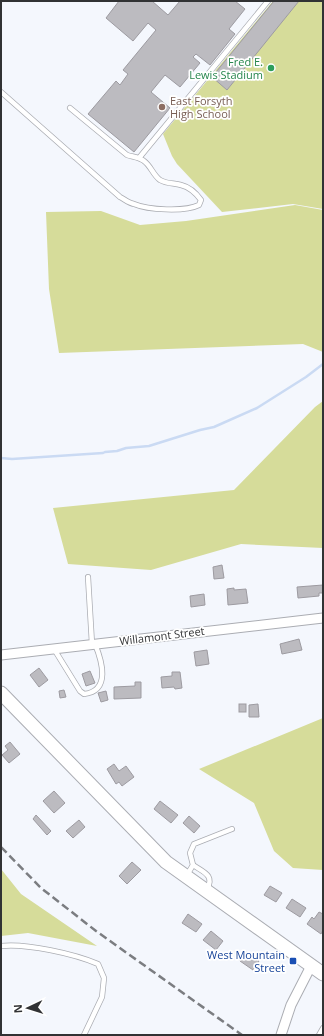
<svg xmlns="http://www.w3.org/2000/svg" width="324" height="1036" font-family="'Open Sans',sans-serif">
	<rect width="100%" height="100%" fill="#f4f7fd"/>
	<g fill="#d6dc9a">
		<polygon points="273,1 323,1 323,209 293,204 222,212 177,164 172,156 163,134"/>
		<polygon points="295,205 323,210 323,352 303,344 59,353 49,289 46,212 101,211 140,225 186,221"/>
		<polygon points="323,401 323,548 241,544 151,570 68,564 53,508 234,490 315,407"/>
		<polygon points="323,718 323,870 293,868 274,851 254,803 199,769"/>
		<polygon points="1,869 21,894 97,946 28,933 1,936"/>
	</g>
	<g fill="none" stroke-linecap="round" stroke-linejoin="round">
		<polyline stroke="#cadaf3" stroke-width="2.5" points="1,458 12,459 103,453 105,452 117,451 126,448 149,446 200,430 214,427 257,408 306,377 323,364"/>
	</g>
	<g fill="#bcbbc0" stroke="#9d9ba1">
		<polygon points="119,1 152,1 168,15 180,1 235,1 245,9 229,29 235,34 210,65 196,54 193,57 200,63 180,87 165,75 151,92 170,108 134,152 88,114 116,81 120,85 128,74 123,70 156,30 148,23 133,41 106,18"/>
		<polygon points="274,1 299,1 227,90 212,77"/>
		<polygon points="222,565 224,578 214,579 213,567"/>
		<polygon points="323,585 323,593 319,593 319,596 298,598 297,587"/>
		<polygon points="234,588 234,590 246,589 248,603 228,605 227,589"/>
		<polygon points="204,594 205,605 191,607 190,596"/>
		<polygon points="299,639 302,650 282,654 280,644"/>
		<polygon points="207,650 209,664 196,666 194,652"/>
		<polygon points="39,668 48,680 39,687 30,675"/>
		<polygon points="90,671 95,683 86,686 82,674"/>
		<polygon points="172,672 180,672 182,688 175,689 174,687 162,688 161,677 172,676"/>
		<polygon points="135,682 141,682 141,698 114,699 114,687 135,686"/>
		<polygon points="64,690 66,697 60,698 59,691"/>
		<polygon points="106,691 108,700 101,702 98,693"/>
		<rect x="239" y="704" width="7" height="8"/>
		<polygon points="258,704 259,717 249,717 249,705"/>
		<polygon points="10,742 20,754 9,763 2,755 8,750 5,746"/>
		<polygon points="114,764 119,771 126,766 134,777 122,786 119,782 116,784 107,769"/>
		<polygon points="54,791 65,803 54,813 43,801"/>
		<polygon points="160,801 178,815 171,823 154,809"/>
		<polygon points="36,815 51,831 47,835 33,819"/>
		<polygon points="189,816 200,826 194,833 183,823"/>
		<polygon points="79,820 85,827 73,838 66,831"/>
		<polygon points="132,862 141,870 127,884 119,876"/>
		<polygon points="270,886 282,893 276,902 264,895"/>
		<polygon points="292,899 306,908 300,917 286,908"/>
		<polygon points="319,912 323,914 323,930 321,934 307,924 312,917 314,919"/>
		<polygon points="188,914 202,924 196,932 182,923"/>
		<polygon points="211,931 223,941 216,950 203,940"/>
		<polygon points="246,952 259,961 253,970 240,961"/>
	</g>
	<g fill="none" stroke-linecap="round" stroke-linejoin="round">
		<g stroke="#abadb3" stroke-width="6">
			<g id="service">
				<path d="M1 92 120 197C124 199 129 203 134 204 148 210 185 212 199 205L201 200C196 193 189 187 181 185 174 183 167 184 160 180 153 175 151 166 144 161 139 157 133 157 127 155L70 108"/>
				<polyline points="139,158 268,1"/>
				<polyline points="88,577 92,644"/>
				<path d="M54 649 80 691 84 694C111 691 102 661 95 644"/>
				<path d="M193 865C203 872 215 875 207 889"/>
				<polyline points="187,875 193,865 190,853 194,844 232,829"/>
				<path d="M1 946C26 943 75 954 98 964L104 978 102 997 84 1035"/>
				<polyline points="319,1035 323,1028"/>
			</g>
		</g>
		<g stroke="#abadb3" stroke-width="11">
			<g id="minor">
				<polyline points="1,655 323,618"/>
				<polyline points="281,1035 291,1005 311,966"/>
			</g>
		</g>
		<g stroke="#abadb3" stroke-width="15">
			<polyline id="secondary" points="1,693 166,862 323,974"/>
		</g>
		<use href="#service" stroke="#fff" stroke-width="4.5"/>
		<use href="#minor" stroke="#fff" stroke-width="9"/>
		<use href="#secondary" stroke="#fff" stroke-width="13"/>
		<polyline stroke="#7b7d81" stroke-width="2.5" stroke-dasharray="8 4" stroke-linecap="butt" points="1,847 41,888 96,931 242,1035"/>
	</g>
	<circle fill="#2e9e5b" stroke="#fff" stroke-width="1.5" cx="271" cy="68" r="4"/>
	<circle fill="#8d6e63" stroke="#fff" stroke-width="1.5" cx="162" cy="107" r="4"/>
	<rect fill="#1a4fb4" stroke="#fff" stroke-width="1.5" x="289" y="957" width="8" height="8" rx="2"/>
	<g text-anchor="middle" stroke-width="3.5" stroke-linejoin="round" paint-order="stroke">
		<g font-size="11" fill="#27864d" stroke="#fff" text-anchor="end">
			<text x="263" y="66">Fred E.<tspan x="263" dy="13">Lewis Stadium</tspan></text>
		</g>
		<g font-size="11" fill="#785e54" stroke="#fff" text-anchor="start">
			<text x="170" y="105">East Forsyth<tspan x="170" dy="13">High School</tspan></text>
		</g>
		<g font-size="11" fill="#313234" stroke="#fff">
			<text transform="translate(162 636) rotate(-7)" y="4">Willamont Street</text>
		</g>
		<g font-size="11" fill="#164399" stroke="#fff" text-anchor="end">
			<text x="285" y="959">West Mountain<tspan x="285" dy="13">Street</tspan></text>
		</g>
	</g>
	<rect width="324" height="1036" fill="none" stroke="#313234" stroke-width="4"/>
	<g transform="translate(28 1008) rotate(266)" stroke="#ffffff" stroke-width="3" paint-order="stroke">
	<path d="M0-3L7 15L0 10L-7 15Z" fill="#313234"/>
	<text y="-6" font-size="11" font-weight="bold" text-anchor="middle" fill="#313234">N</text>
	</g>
</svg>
